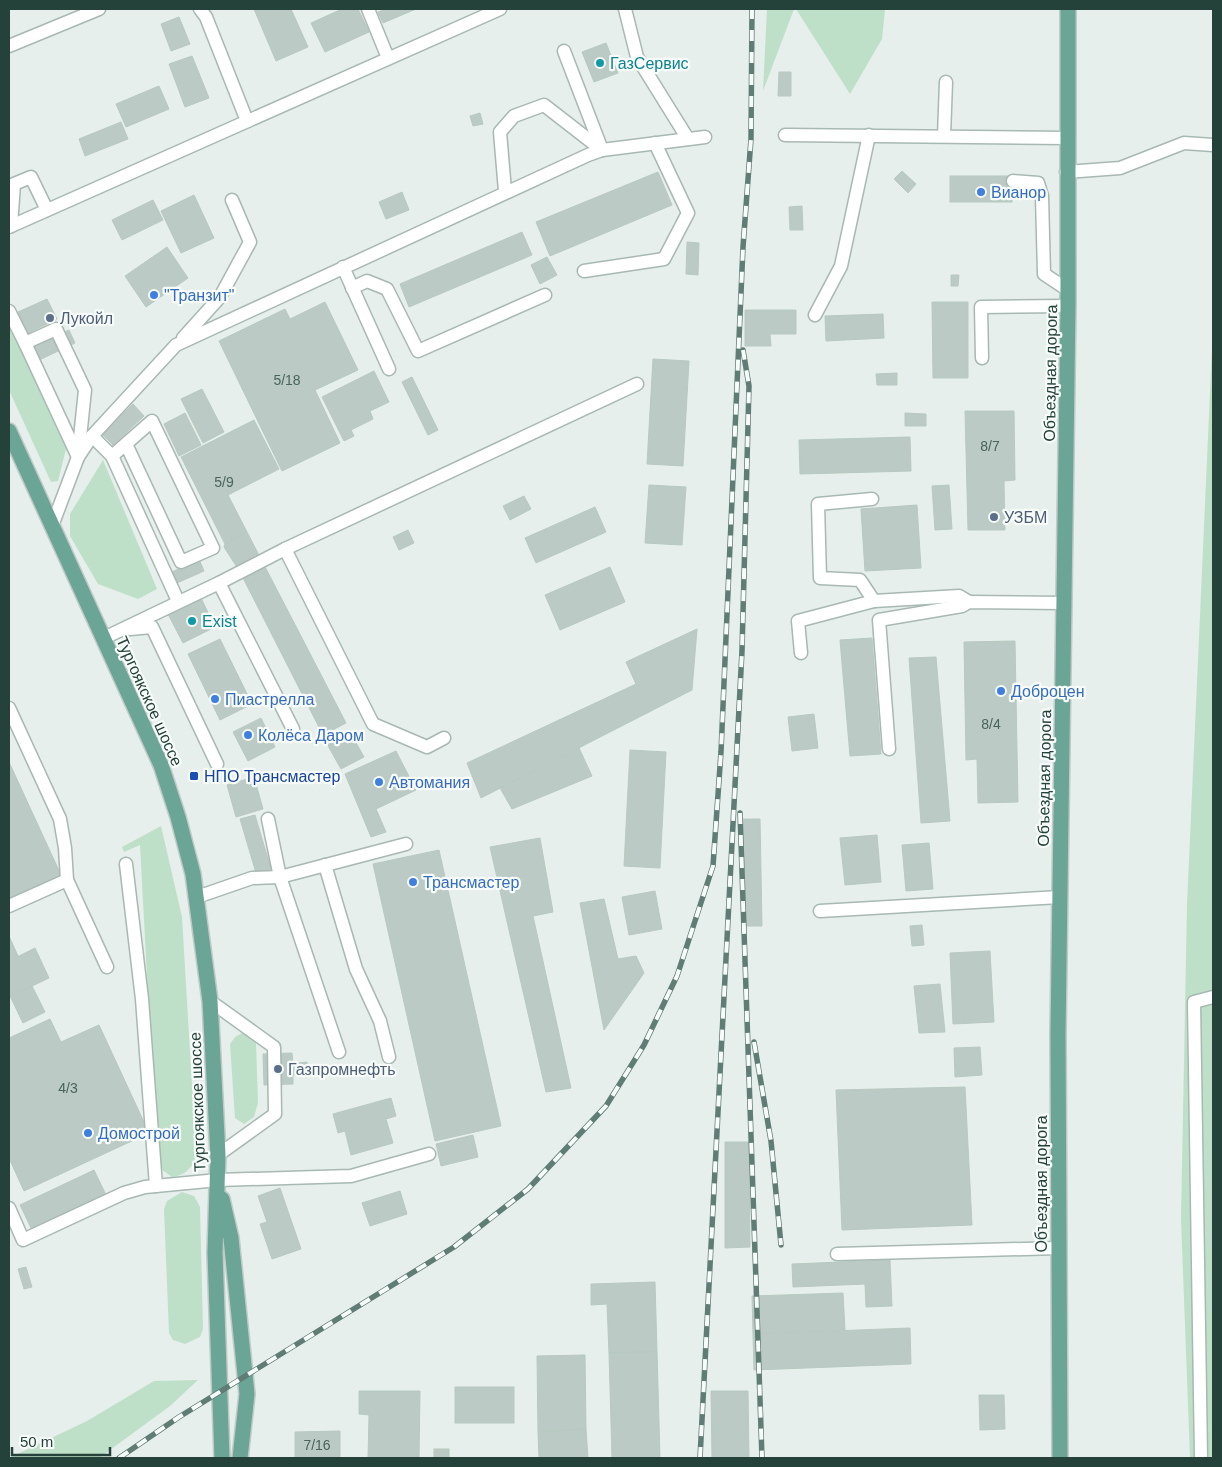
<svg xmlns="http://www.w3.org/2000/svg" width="1222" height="1467" font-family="Arial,sans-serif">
	<rect width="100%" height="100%" fill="#e6efeb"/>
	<g fill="#bfe0c8">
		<polygon points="767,9 794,9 763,91"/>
		<polygon points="796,9 885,9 882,39 850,94"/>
		<polygon points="9,325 66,449 58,481 51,482 9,390"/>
		<polygon points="1213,326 1213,1458 1190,1458 1181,1219 1187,905"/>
		<polygon points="103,460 157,589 138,599 98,584 70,536 70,514"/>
		<path d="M161 826 182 917 196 1153C194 1167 186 1175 172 1177L161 1169 157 1162 140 845 124 852 122 847Z"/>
		<polygon points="242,1033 250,1036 256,1042 258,1103 254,1117 244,1124 235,1118 230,1044 235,1037"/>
		<polygon points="182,1192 194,1196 200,1207 203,1329 200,1337 185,1344 173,1340 169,1333 164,1209 167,1201"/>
		<polygon points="198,1380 170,1406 99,1458 9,1458 87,1421 154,1381"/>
	</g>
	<g fill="#bbcac4" stroke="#b8c9c2">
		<polygon points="254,9 291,9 308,47 276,61"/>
		<polygon points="342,9 358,9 369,32 325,52 311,23"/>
		<polygon points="386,9 416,9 383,23 378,12"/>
		<polygon points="179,17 190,44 171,51 161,24"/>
		<polygon points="606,43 618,73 594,82 582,52"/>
		<polygon points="192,56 209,98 185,107 169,64"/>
		<polygon points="779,72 791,72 791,96 778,96"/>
		<polygon points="159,86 169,109 126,127 116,104"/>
		<polygon points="480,113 483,124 473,126 470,116"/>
		<polygon points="121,122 128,139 85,156 79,139"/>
		<polygon points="902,171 916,184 908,193 894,179"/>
		<polygon points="658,172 672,205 550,256 536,222"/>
		<rect x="950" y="176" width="62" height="26"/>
		<polygon points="402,192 409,210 386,219 379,202"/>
		<polygon points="194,195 214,238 181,253 161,211"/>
		<polygon points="153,200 163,220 122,240 112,220"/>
		<polygon points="802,206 803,230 790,230 789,207"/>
		<polygon points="522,232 532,255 409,307 400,284"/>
		<polygon points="687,242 699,243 698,275 686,274"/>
		<polygon points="167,247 188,278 146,307 125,276"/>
		<polygon points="547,257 557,275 540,284 531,265"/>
		<polygon points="951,275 959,275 958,286 951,286"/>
		<polygon points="47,299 57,319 28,333 18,312"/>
		<polygon points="325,302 358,370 315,390 340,443 282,471 219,341 285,309 290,319"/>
		<polygon points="932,302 968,302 968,378 933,378"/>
		<polygon points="745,310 796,310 796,334 770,334 771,346 745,346"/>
		<polygon points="883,314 884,338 826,341 825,316"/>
		<polygon points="69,330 75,343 33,363 27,350"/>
		<polygon points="653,359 689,361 683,466 647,464"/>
		<polygon points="374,371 389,402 370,411 373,419 351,430 354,436 344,441 322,397"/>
		<polygon points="897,373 897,385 877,385 876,374"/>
		<polygon points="412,377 438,430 428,435 402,382"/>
		<polygon points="202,389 224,432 203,443 181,399"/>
		<polygon points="133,404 144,416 113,445 102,434"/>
		<polygon points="965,411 1014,411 1015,480 1004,481 1005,530 968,530"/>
		<polygon points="185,413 201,445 179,456 164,424"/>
		<polygon points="905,413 926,414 926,426 905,426"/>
		<polygon points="254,420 279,469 228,495 247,532 225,544 181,457"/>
		<polygon points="910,437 911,471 800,474 799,440"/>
		<polygon points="649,485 686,487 682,545 645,543"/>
		<polygon points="949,485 952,529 935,530 932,486"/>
		<polygon points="524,496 531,509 510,520 503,506"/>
		<polygon points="917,505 921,568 865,571 861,509"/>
		<polygon points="595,507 606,532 536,563 525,538"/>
		<polygon points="408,530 414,543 399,550 393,537"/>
		<polygon points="247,532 346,723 323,735 240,572 224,547 225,544"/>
		<polygon points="199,559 204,571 177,583 172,572"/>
		<polygon points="610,567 625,602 560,630 545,595"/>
		<polygon points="201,598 215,627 183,643 168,614"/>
		<polygon points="697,629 692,690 481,798 467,763 636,684 626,662"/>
		<polygon points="872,638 881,754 850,756 840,640"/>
		<polygon points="220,639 252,704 220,720 188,654"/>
		<polygon points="1015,641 1018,802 978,803 977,759 966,760 964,642"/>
		<polygon points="936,657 950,821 921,823 909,658"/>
		<polygon points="814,714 818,748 792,751 788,717"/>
		<polygon points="261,718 275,747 248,761 233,732"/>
		<polygon points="350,732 364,757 341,769 327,744"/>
		<polygon points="579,748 592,776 512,809 500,788"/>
		<polygon points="630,750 666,752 660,868 624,866"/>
		<polygon points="396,751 416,790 376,809 386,832 371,837 345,774"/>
		<polygon points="9,762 61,875 9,899"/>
		<polygon points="254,777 263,809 236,817 227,785"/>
		<polygon points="255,815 271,869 256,873 240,819"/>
		<polygon points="741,819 760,819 762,926 744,926"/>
		<polygon points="877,835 881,882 845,885 840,838"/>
		<polygon points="540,838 553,912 533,916 571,1088 546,1092 490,847"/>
		<polygon points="929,843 933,889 906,891 902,845"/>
		<polygon points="439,850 501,1126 435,1141 373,864"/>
		<polygon points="655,891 662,929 629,935 622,897"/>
		<polygon points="604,899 618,959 636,956 644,973 604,1030 580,903"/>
		<polygon points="922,925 924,945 912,946 910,926"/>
		<polygon points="9,936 18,956 9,961"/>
		<polygon points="35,948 49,978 9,997 9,961"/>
		<polygon points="990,951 994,1022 953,1024 950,953"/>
		<polygon points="940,984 945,1032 919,1033 914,986"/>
		<polygon points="32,986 45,1012 23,1023 10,996"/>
		<polygon points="50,1019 61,1042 99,1025 149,1133 24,1191 9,1158 9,1038"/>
		<polygon points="980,1047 982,1075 955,1077 954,1048"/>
		<polygon points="292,1053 293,1063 299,1063 299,1074 293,1075 293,1084 264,1085 263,1054"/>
		<polygon points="307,1062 308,1074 299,1074 299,1063"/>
		<polygon points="965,1087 972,1225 842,1230 836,1090"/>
		<polygon points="391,1098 396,1116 386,1119 393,1143 351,1155 345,1131 338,1133 333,1114"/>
		<polygon points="473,1135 478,1157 441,1166 436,1144"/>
		<polygon points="725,1142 749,1142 750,1247 725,1248"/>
		<polygon points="94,1170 106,1195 32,1230 20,1205"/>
		<polygon points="280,1188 301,1249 272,1259 260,1224 267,1222 258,1196"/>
		<polygon points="400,1191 407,1214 370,1226 362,1203"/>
		<polygon points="890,1260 892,1306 866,1307 865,1284 793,1287 792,1264"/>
		<polygon points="26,1267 32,1287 24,1289 18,1269"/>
		<polygon points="655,1282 657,1352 609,1353 607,1304 591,1305 591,1284"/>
		<polygon points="843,1293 845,1330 753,1334 752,1296"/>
		<polygon points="910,1328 911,1364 754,1370 753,1334"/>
		<polygon points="657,1352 660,1458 612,1458 609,1353"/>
		<polygon points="585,1355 586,1429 538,1432 537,1356"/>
		<rect x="455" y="1387" width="59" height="36"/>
		<polygon points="359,1391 420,1391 419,1458 368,1458 369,1415 359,1414"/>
		<polygon points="711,1391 748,1391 749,1458 712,1458"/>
		<polygon points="979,1395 1004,1395 1005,1429 980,1430"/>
		<polygon points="586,1429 588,1458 539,1458 538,1432"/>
		<polygon points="340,1431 340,1458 295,1458 295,1432"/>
		<rect x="434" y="1449" width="15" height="9"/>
	</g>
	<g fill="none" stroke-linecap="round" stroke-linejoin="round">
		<g stroke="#a8b8b2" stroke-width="15">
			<g id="minor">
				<polyline points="200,9 206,17 247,121"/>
				<polyline points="368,9 388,58"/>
				<polyline points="625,9 637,57 688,139"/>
				<polyline points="9,46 99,9"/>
				<polyline points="564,51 602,150"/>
				<polyline points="785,135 1067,138"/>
				<polyline points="944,136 946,82"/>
				<polyline points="1066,172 1120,168 1184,143 1213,145"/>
				<polyline points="1013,181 1038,183 1042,196 1044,274 1068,290"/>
				<polyline points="505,191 500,132 514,116 544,105 602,150"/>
				<polyline points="11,226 14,184 31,177 47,210"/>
				<polyline points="9,227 500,9"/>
				<polyline points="343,267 389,369"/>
				<polyline points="584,271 664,259 688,213 655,143"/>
				<polyline points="352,288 367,281 387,289 418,351 545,295"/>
				<polyline points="9,311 25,343 56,329 85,390 78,457 52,526"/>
				<polyline points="815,315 841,266 869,135"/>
				<polyline points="183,338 220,297 250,242 232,200"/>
				<polyline points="25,343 78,457"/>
				<polyline points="982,358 981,307 1068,306"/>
				<polyline points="92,436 112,456 178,601"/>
				<polyline points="112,456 152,421 213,548 181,562 126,444"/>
				<polyline points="78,457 92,436 176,345 588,155 602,150 705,137"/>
				<polyline points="872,499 818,504 820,578 860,580 874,601"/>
				<polyline points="285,549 637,384"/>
				<polyline points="219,583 285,549 373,724 427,747 444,738"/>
				<polyline points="130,629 152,627 217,764"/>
				<polyline points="104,638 219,583 293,729"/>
				<polyline points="801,653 798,621 874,601 959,596 969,602"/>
				<polyline points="9,708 60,819 65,848 67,880 107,967"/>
				<polyline points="889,749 879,620 962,606 969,602 1064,603"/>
				<polyline points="268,819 280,877 339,1052"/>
				<polyline points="126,864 142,999 156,1186"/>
				<polyline points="325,865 356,969 380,1021 389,1057"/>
				<polyline points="197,897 252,878 280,877 406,844"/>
				<polyline points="9,906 67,880"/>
				<polyline points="820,911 1060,897"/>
				<polyline points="210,1001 274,1047 275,1114 218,1155"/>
				<polyline points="9,1208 23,1240 124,1193 145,1187 218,1180 351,1176 429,1154"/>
				<polyline points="837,1254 1059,1248"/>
				<polyline points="1201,1458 1194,1002 1213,997"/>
			</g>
		</g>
		<g stroke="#c2cac8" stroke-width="18">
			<g id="major">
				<polyline points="9,431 161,765 178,817 193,874 210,1001 218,1155 215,1253 222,1458"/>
				<polyline points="222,1199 231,1238 247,1394 240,1458"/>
				<polyline points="1060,1458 1058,1034 1068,306 1068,9"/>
			</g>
		</g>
		<use href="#minor" stroke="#fff" stroke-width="12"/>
		<use href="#major" stroke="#6aa596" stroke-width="15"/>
		<g stroke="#5f7d75" stroke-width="5.5">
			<g id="rail">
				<polyline points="740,813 762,1458"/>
				<polyline points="754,1042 771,1141 781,1245"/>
				<polyline points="119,1458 179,1417 454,1247 528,1189 606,1106 644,1045 677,976 713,866 721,752 743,247 751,139 752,9"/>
				<polyline points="700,1458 742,651 749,386 743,350"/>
			</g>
		</g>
		<use href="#rail" stroke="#f7fbf9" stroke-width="4" stroke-dasharray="11" stroke-linecap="butt"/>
	</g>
	<g fill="#0f9aa8" stroke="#f7fbf9" stroke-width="2">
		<circle cx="600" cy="63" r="5"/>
		<circle cx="192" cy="621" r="5"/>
	</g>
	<g fill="#3f7fe0" stroke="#f7fbf9" stroke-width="2">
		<circle cx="981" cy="192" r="5"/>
		<circle cx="154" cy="295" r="5"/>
		<circle cx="1001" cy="691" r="5"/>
		<circle cx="215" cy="699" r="5"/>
		<circle cx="248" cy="735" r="5"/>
		<circle cx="379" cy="782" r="5"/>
		<circle cx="413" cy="882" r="5"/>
		<circle cx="88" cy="1133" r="5"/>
	</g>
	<g fill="#5c6f8a" stroke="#f7fbf9" stroke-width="2">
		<circle cx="50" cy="318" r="5"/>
		<circle cx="994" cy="517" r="5"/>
		<circle cx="278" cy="1069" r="5"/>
	</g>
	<rect fill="#1a4fb4" stroke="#f7fbf9" stroke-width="2" x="189" y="771" width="10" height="10" rx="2.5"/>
	<g text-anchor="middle" stroke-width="4.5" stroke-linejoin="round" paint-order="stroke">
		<g font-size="14" fill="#4a645c">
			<text x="287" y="385">5/18</text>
			<text x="990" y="451">8/7</text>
			<text x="224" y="487">5/9</text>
			<text x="991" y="729">8/4</text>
			<text x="68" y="1093">4/3</text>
			<text x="317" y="1450">7/16</text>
		</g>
		<g font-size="16" fill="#0d838f" stroke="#f7fbf9" text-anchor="start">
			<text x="610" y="69">ГазСервис</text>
			<text x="202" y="627">Exist</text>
		</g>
		<g font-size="16" fill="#366cbe" stroke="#f7fbf9" text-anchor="start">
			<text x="991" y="198">Вианор</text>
			<text x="164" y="301">"Транзит"</text>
			<text x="1011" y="697">Доброцен</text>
			<text x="225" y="705">Пиастрелла</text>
			<text x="258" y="741">Колёса Даром</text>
			<text x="389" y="788">Автомания</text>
			<text x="423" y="888">Трансмастер</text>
			<text x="98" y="1139">Домострой</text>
		</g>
		<g font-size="16" fill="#4e5e75" stroke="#f7fbf9" text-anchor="start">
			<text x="60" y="324">Лукойл</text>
			<text x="1004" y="523">УЗБМ</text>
			<text x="288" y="1075">Газпромнефть</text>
		</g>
		<g font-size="16" fill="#24423a" stroke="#f7fbf9">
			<text transform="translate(1050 373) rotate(-89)" y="6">Объездная дорога</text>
			<text transform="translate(150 701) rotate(66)" y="6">Тургоякское шоссе</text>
			<text transform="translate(1044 778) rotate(-89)" y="6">Объездная дорога</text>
			<text transform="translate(197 1102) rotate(-92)" y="6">Тургоякское шоссе</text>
			<text transform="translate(1041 1184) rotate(-90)" y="6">Объездная дорога</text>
		</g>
		<g font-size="16" fill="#164399" stroke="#f7fbf9" text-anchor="start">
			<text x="204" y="782">НПО Трансмастер</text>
		</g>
	</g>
	<rect width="1222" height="1467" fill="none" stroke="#24423a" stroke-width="20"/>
	<path d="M12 1447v8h98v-8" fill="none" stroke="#24423a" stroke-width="2.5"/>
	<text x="20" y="1447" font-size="15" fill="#24423a" stroke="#f7fbf9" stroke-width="4" paint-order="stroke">50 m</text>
</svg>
